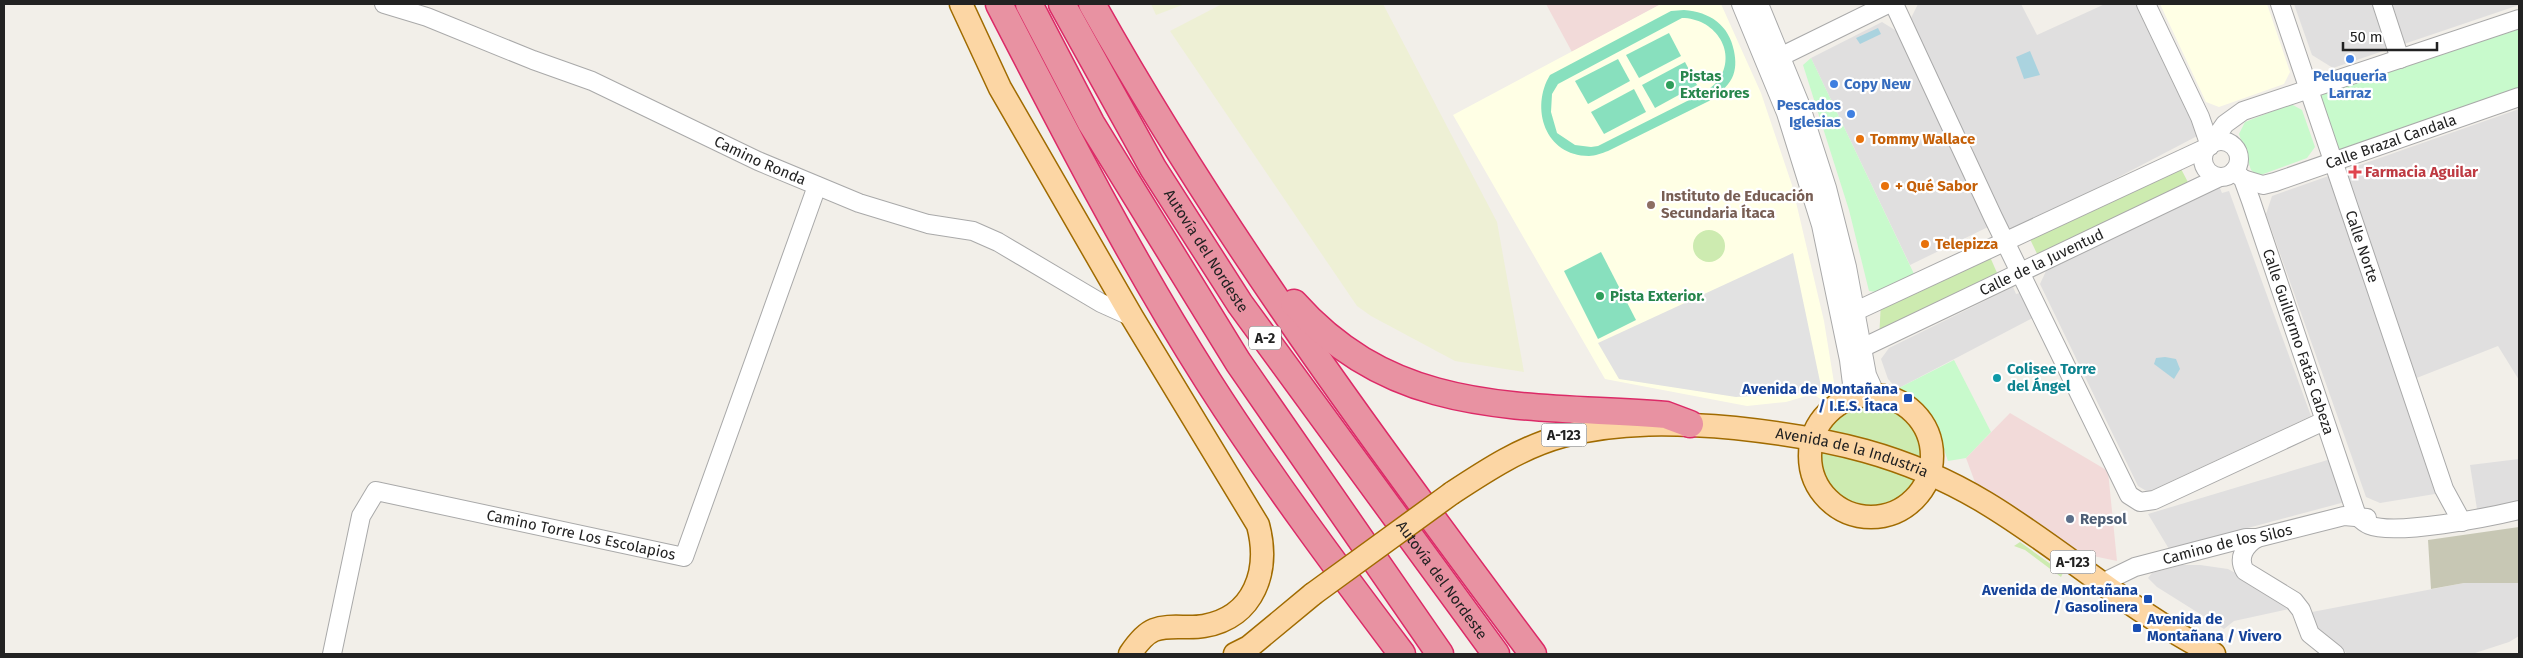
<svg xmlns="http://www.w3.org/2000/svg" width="2523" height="658" font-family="'Fira Sans',sans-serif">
	<rect width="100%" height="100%" fill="#f2efe9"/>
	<g fill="#e0dfdf">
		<polygon points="1918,4 2021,4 2037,35 2105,4 2146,4 2203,133 2015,231 1993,217 1982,217 1988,227 1910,265 1811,58 1882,22 1911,40 1986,201 1911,18"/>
		<polygon points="2294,4 2519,4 2519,5 2333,68 2312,55"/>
		<polygon points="2519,109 2519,380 2498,346 2409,381 2441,493 2380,503 2366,497 2266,214 2272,196"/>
		<polygon points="2219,186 2222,193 2229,191 2311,416 2148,492 2138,486 2040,284 2046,271"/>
		<polygon points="2013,287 2016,294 2028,291 2040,314 1897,389 1888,379 1881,359 1889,348"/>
		<polygon points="2331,459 2345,502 2169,549 2148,514"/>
		<polygon points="2519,459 2519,501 2477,509 2470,465"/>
		<polygon points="2182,565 2200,565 2228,569 2281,597 2294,608 2234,621 2224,629 2157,587 2148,578 2152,573"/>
		<polygon points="2464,583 2519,583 2519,636 2509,642 2472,654 2348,654 2313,627 2312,612"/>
	</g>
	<g fill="#f2dad9">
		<polygon points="1546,4 1661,4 1572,52"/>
		<polygon points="2010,413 2108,471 2117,561 2079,553 1976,485 1966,458"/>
	</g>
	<g fill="#ffffe5">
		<polygon points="1661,4 1721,4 1761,93 1792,185 1824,321 1836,395 1825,402 1813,394 1786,402 1747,406 1605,379 1453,115"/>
		<polygon points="2160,4 2267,4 2290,72 2284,84 2219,107 2206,102"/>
	</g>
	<polygon fill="#c7c7b4" points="2519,527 2519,583 2464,583 2431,589 2428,540"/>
	<g fill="#eef0d5">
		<polygon points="1151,4 1185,4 1156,15"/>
		<polygon points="1222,4 1383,4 1497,222 1524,372 1455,361 1371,316 1357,306 1170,31"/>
	</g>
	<g fill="#cdebb0">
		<polygon points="2179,165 2191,188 2040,260 2029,237"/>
		<circle cx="1709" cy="246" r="16"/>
		<polygon points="1987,250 2001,282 1879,340 1881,301"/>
		<path d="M1875 402C1902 406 1931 430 1926 459L1825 429C1832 410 1856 402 1875 402Z"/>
		<path d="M1818 450 1868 461 1920 480 1921 483C1892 524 1829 522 1817 468 1816 462 1815 455 1818 450Z"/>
		<polygon points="2020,542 2063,573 2061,577 2025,550 2014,546"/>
	</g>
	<g fill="#c8facc">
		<polygon points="2519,19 2519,90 2339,150 2318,94"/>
		<polygon points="1811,58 1915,276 1877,292 1869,291 1849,210 1803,65"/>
		<polygon points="2291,104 2302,110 2315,147 2307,158 2258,176 2251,170 2239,134 2245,122"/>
		<path d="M1954 360 1991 432 1966 458 1948 461C1937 429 1930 404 1897 389Z"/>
	</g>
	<g fill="#88e0be" fill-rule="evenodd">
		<path d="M1684 10C1710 12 1729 25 1734 51 1736 61 1736 70 1732 78 1727 88 1718 94 1709 101L1608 151C1602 153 1595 156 1589 156 1545 156 1530 108 1550 75L1671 11ZM1682 18C1713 18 1737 49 1720 78 1716 84 1710 88 1705 92L1598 146 1591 147 1575 145 1557 133 1551 112 1552 94 1558 84Z"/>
		<polygon points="1669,33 1681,56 1639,78 1626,55"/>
		<polygon points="1618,59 1630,81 1588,104 1575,81"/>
		<polygon points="1685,62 1697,85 1655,108 1642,85"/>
		<polygon points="1634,89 1646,112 1604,134 1591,112"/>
		<polygon points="1601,252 1636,320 1598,339 1564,271"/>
	</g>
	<polygon fill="#e2e2e2" points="1793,253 1822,391 1736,397 1619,379 1598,343"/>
	<g fill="#aad3df">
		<polygon points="1878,28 1881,34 1860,44 1856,38"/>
		<polygon points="2030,51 2040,75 2024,79 2016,57"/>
		<polygon points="2165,357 2176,359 2180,369 2174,379 2154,364 2156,358"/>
	</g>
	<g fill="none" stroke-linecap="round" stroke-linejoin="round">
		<g stroke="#a9a9a9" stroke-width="20">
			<g id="minor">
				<path id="s1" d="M384 4 427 17 533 60 592 81 758 161 859 203 928 224 973 231 998 242 1101 303 1132 317"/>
				<polyline points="1741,4 1786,113 1821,225 1849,360 1852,384 1848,400"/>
				<polyline points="1759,4 1800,104 1827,188 1847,267 1867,375 1876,395"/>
				<polyline points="1894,4 1993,217 2129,495 2140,502 2154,500 2324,421"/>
				<polyline points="2146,4 2200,117 2210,146"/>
				<path id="s2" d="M2280 4 2444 489 2462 522"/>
				<polyline points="2382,4 2400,59"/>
				<polyline points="1782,56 1888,4"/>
				<circle cx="2221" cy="159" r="18"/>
				<polyline points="2211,144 2225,124 2243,111 2519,19"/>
				<path id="s3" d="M2234 171 2243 179 2251 201 2357 516C2361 520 2364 523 2369 525 2395 536 2490 517 2519 510"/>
				<path id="s4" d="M2243 179 2263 185 2275 182 2519 97"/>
				<polyline points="1856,311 2208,147"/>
				<path id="s5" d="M1862 348 2220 177"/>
				<path d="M2257 538C2245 545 2237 558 2245 571L2294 601 2301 610 2310 634 2335 654"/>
				<path id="s6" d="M2102 583 2135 567 2246 538H2257L2344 516 2367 518"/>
				<path id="s7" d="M332 654 361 516 376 491 684 557 817 186"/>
			</g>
		</g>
		<g stroke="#a06b00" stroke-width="25">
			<g id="major">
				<path d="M961 4 1000 88 1132 317 1258 525C1270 570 1255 617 1204 626 1188 629 1169 624 1154 630 1144 634 1136 645 1130 654"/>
				<circle cx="1871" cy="456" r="61"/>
				<path id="s8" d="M1452 493C1487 470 1522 447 1563 436 1619 421 1678 423 1735 428 1828 438 1905 454 1986 503 2064 550 2132 613 2214 654"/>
				<polyline points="1235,654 1249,647 1313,594"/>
			</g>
		</g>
		<g stroke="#dc2a67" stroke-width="29">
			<g id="highway">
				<path d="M999 4C1065 132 1131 260 1208 381 1268 475 1335 565 1402 654"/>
				<polyline points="1029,4 1091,123 1238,362 1440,654"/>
				<path id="s9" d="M1062 4 1153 168 1240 304 1496 654"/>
				<path d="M1092 4C1220 233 1376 444 1533 654"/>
				<path d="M1294 303C1397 419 1526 404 1666 415L1690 424"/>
			</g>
		</g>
		<use href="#minor" stroke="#fff" stroke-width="18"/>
		<use href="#major" stroke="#fcd6a4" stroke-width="22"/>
		<use href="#highway" stroke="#e892a2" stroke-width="26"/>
		<g stroke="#a06b00" stroke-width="25" stroke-linecap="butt">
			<polyline id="major-bridge" points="1313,594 1452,493"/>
		</g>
		<use href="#major-bridge" stroke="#fcd6a4" stroke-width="22"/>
	</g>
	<g fill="#3f7fe0" stroke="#fff" stroke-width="2">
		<circle cx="2350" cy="59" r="5"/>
		<circle cx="1834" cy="84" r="5"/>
		<circle cx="1851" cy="114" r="5"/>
	</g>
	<g fill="#2e9e5b" stroke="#fff" stroke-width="2">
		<circle cx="1670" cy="85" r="5"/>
		<circle cx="1600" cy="296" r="5"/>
	</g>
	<g fill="#e8710a" stroke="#fff" stroke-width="2">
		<circle cx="1860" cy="139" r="5"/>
		<circle cx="1885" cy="186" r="5"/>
		<circle cx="1925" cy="244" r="5"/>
	</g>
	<path fill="#e0444e" stroke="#fff" stroke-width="2" d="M2352.5 164.5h5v5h5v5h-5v5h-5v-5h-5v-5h5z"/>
	<circle fill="#8d6e63" stroke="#fff" stroke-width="2" cx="1651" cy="205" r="5"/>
	<circle fill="#0f9aa8" stroke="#fff" stroke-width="2" cx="1997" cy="378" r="5"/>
	<g fill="#1a4fb4" stroke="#fff" stroke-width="2">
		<rect x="1903" y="393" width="10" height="10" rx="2.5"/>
		<rect x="2143" y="594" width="10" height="10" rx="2.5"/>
		<rect x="2132" y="623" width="10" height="10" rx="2.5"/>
	</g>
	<circle fill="#5c6f8a" stroke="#fff" stroke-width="2" cx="2070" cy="519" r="5"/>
	<g text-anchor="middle" stroke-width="4.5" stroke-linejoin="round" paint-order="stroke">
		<g fill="#fff" stroke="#646464" stroke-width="1">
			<rect x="1249" y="326.5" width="32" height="23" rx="4"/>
			<rect x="1541.5" y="423.5" width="45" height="23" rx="4"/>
			<rect x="2050.5" y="550.5" width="45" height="23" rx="4"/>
		</g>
		<g font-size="14" font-weight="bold" fill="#222">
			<text x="1265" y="343">A-2</text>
			<text x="1564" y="440">A-123</text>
			<text x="2073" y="567">A-123</text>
		</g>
		<g font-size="15" font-weight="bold" fill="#27864d" stroke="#fff" text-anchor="start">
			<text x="1680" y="81">Pistas<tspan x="1680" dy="17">Exteriores</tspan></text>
			<text x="1610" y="301">Pista Exterior.</text>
		</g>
		<g font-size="15" font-weight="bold" fill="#366cbe" stroke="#fff">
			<text x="2350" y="81">Peluquería<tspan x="2350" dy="17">Larraz</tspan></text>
			<text x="1844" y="89" text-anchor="start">Copy New</text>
			<text x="1841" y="110" text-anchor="end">Pescados<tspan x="1841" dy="17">Iglesias</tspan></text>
		</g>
		<g font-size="15" font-weight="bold" fill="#c56008" stroke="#fff" text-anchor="start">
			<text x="1870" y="144">Tommy Wallace</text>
			<text x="1895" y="191">+ Qué Sabor</text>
			<text x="1935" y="249">Telepizza</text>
		</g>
		<g font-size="15" fill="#222" stroke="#fff">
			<text dy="5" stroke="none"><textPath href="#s4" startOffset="156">Calle Brazal Candala</textPath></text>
			<text dy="5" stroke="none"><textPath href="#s1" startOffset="408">Camino Ronda</textPath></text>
			<text dy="5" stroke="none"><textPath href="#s2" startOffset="256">Calle Norte</textPath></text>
			<text dy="5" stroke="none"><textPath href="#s9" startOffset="286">Autovía del Nordeste</textPath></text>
			<text dy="5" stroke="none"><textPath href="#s5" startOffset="199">Calle de la Juventud</textPath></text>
			<text dy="5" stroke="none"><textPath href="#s3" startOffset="184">Calle Guillermo Fatás Cabeza</textPath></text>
			<text dy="5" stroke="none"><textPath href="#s8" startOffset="418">Avenida de la Industria</textPath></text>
			<text dy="5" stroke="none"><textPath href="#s7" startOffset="380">Camino Torre Los Escolapios</textPath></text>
			<text dy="5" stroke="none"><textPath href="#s6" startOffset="132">Camino de los Silos</textPath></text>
			<text dy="5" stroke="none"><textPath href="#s9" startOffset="691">Autovía del Nordeste</textPath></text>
		</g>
		<g font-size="15" font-weight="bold" fill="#be3a42" stroke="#fff" text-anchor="start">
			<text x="2365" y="177">Farmacia Aguilar</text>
		</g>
		<g font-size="15" font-weight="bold" fill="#785e54" stroke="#fff" text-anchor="start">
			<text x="1661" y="201">Instituto de Educación<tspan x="1661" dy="17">Secundaria Ítaca</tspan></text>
		</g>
		<g font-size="15" font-weight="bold" fill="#0d838f" stroke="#fff" text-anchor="start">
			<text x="2007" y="374">Colisee Torre<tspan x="2007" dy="17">del Ángel</tspan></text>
		</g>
		<g font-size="15" font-weight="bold" fill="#164399" stroke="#fff" text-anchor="end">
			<text x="1898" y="394">Avenida de Montañana<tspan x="1898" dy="17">/ I.E.S. Ítaca</tspan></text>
			<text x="2138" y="595">Avenida de Montañana<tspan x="2138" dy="17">/ Gasolinera</tspan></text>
			<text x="2147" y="624" text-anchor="start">Avenida de<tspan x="2147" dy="17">Montañana / Vivero</tspan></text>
		</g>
		<g font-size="15" font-weight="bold" fill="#4e5e75" stroke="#fff" text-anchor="start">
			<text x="2080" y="524">Repsol</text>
		</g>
	</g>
	<rect width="2523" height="658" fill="none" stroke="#222222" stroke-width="10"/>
	<path d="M2343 42v8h94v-8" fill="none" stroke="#222222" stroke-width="2.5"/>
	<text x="2350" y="42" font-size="15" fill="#222222" stroke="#ffffff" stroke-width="4" paint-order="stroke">50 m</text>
</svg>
